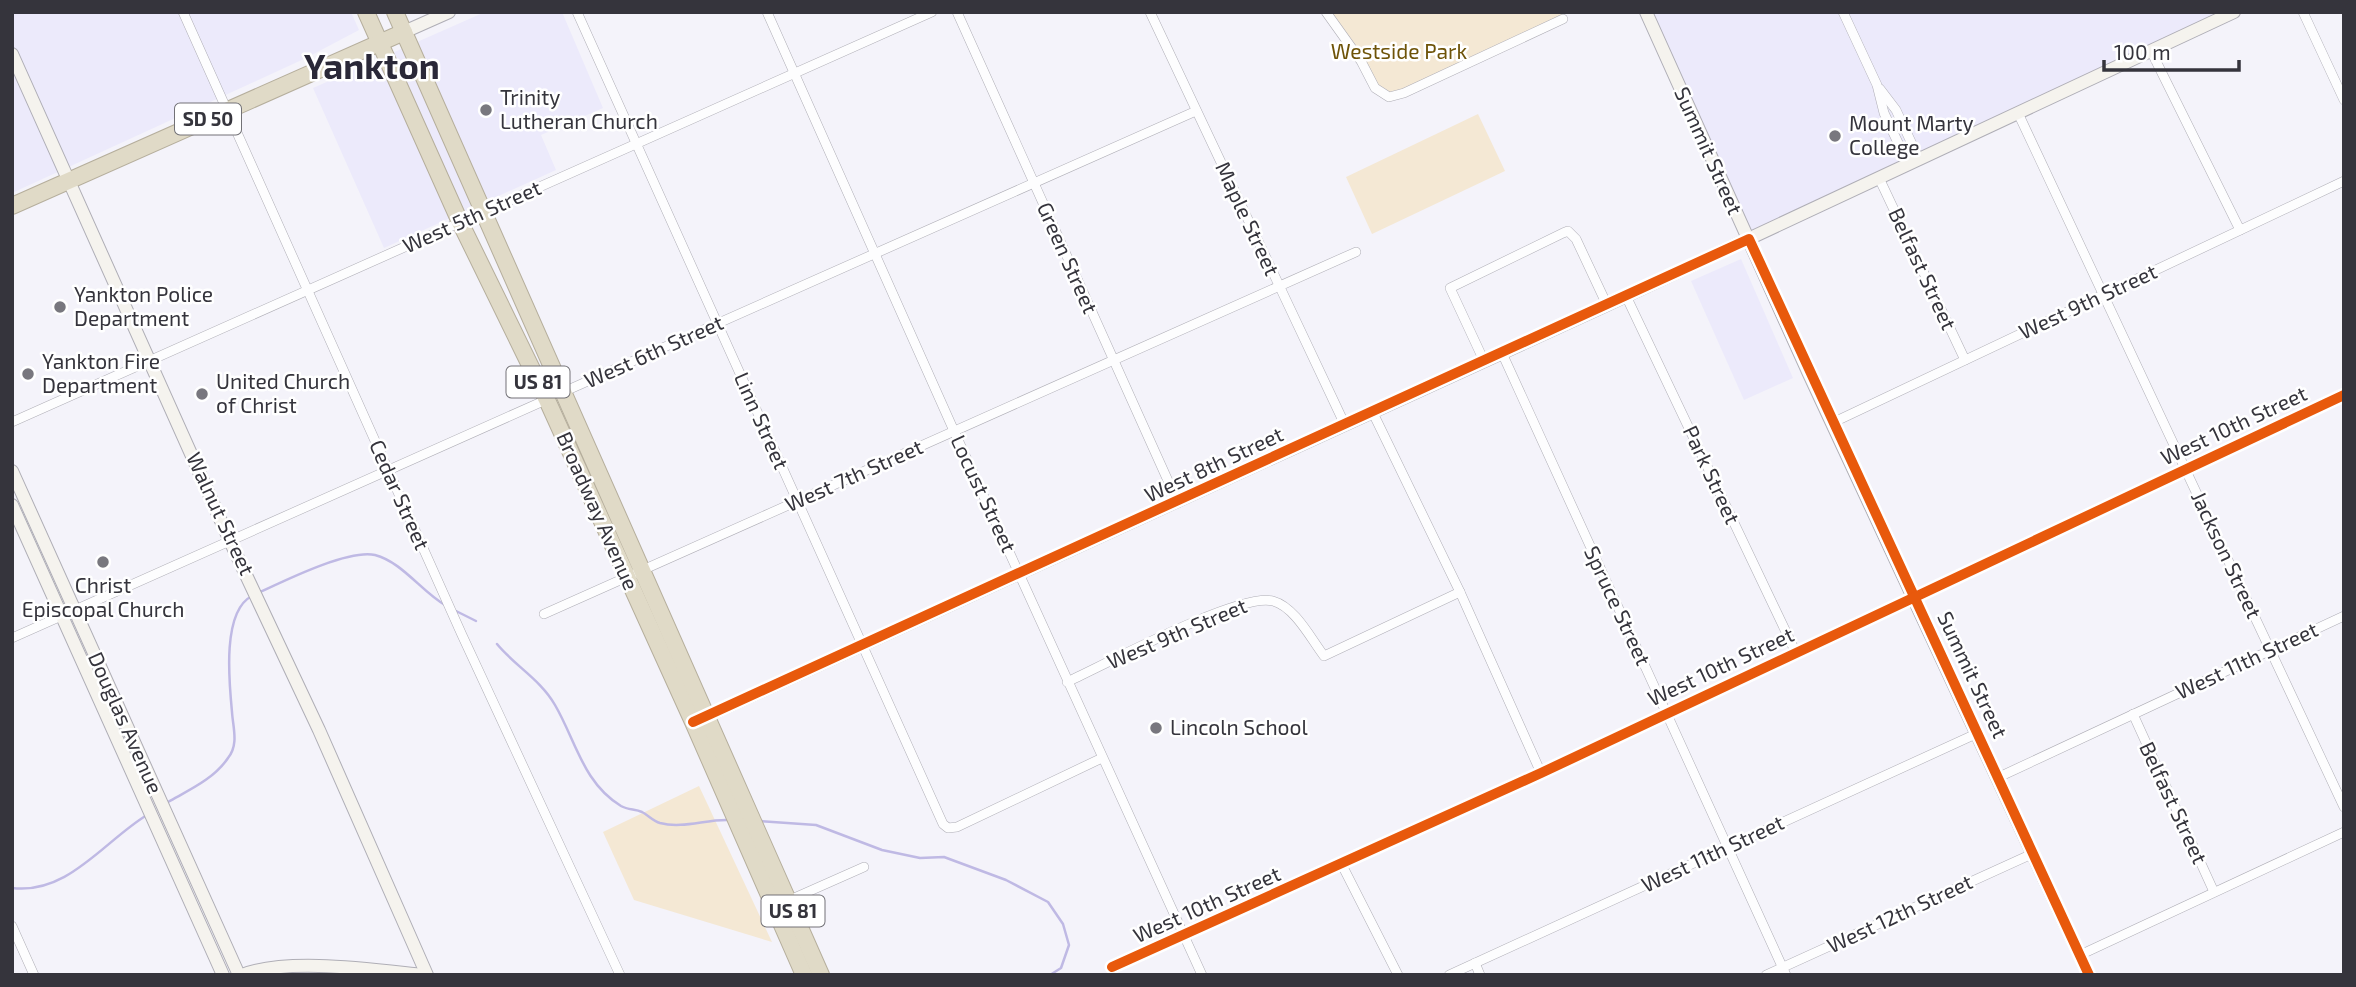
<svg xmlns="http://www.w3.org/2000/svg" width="2356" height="987" font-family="'Exo 2',sans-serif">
	<rect width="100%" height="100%" fill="#f4f3fa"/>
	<g fill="#eceafb">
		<polygon points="12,12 351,12 359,30 306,58 12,193"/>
		<polygon points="485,12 562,12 603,108 541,135 556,170 384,248 313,88"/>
		<polygon points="1646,12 2235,12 1749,239"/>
		<polygon points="1741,259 1793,378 1744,400 1691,281"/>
	</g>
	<g fill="#f4e8d4">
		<polygon points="1326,12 1562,12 1563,19 1389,97 1375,88"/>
		<polygon points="1478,114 1505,171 1372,234 1346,177"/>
		<polygon points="699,786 772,942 634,900 603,832"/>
	</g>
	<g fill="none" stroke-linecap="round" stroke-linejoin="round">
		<g stroke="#bfb9e4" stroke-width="2.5">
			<path d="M258 593C284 581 348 549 375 555 402 562 422 592 445 605"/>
			<polyline points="454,610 476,621"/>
			<path d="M497 644C515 666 541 680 555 705 576 741 583 783 621 806 628 810 635 809 642 812 648 815 653 821 660 823 683 829 706 819 729 820"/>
			<path d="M168 802C189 790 214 779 228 758 239 744 233 728 232 712 229 681 222 611 252 596"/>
			<polyline points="760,821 816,825 882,850 920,858 944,857 1006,880 1048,902 1063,924 1069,945 1061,968 1050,975"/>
			<path d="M12 888C68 895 104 841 147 815"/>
		</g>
		<g stroke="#afaeb6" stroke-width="10">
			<g id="street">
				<polyline points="183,12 462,635 620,975"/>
				<polyline points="577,12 943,824 948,828 957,827 1102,758"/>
				<polyline points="767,12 954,431 1202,975"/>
				<polyline points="957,12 1178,503"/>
				<polyline points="1150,12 1345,425"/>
				<polyline points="1326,12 1361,61 1375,88 1389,97 1404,93 1563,19"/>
				<polyline points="1843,12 1877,85 1884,113 1908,164"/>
				<polyline points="2303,12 2344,100"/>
				<polyline points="2151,51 2240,230"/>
				<polyline points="1880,89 1896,110 1919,159"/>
				<polyline points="2018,113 2344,807"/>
				<polyline points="1879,178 1965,360"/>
				<polyline points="1626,296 1796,653"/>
				<polyline points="1502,353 1786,975"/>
				<polyline points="1484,361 1450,288 1563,233 1568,231 1576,239 1607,305"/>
				<polyline points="561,393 1196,111"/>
				<polyline points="1373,413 1460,592 1541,773"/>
				<polyline points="12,422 932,12"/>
				<polyline points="1832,423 2344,181"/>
				<polyline points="544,614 1356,252"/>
				<polyline points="12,638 548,399"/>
				<path d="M1067 682C1104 665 1240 592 1273 601 1295 607 1311 639 1324 656L1460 592"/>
				<polyline points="2133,714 2214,892"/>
				<polyline points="1999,777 2344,616"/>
				<polyline points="1342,865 1398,975"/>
				<polyline points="785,902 864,867"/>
				<polyline points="12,926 34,975"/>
				<polyline points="2080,955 2344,832"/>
				<polyline points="1475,963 1480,975"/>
				<polyline points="1112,967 1541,773 2344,395"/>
				<polyline points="1449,975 1978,733"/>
				<polyline points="1766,975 2034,853"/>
			</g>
		</g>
		<g stroke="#afaeb6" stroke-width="14">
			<g id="secondary">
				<polyline points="1646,12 1809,374 2089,975"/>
				<polyline points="404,32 449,12"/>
				<polyline points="12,54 230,541 319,730 427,975"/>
				<polyline points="12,471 239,975"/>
				<polyline points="12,505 223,975"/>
				<polyline points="700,719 1607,305 2234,12"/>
				<path d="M242 975C287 957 375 970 424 975"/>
			</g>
		</g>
		<g stroke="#b5ae9c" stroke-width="18">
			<g id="highway">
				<polyline points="366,12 460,222 547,400 693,722 804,975"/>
				<polyline points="395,12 821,975"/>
				<polyline points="12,206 404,32"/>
			</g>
		</g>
		<use href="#street" stroke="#fdfdfe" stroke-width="9"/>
		<use href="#secondary" stroke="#f5f3ee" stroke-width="12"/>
		<use href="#highway" stroke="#e0dac7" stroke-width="16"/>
		<g stroke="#fff" stroke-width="15">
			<g id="cycleway">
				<polyline points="693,722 1749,239 2089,975"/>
				<polyline points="1112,967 1541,773 2344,395"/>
			</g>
		</g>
		<use href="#cycleway" stroke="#e8590c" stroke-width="10"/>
	</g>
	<g fill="#78777e" stroke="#fff" stroke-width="2.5">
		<circle cx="486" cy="110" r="7"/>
		<circle cx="1835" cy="136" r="7"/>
		<circle cx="60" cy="307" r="7"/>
		<circle cx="28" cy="374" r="7"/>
		<circle cx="202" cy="394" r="7"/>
		<circle cx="103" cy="562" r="7"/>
		<circle cx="1156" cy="728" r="7"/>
	</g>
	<g text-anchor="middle" stroke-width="5" stroke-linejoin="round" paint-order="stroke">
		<g fill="#fff" stroke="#727176" stroke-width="2">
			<rect x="175" y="103.5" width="66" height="31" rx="5"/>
			<rect x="506.5" y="366.5" width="63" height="31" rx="5"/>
			<rect x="761.5" y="895.5" width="63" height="31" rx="5"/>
		</g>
		<g font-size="19" font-weight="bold" fill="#35343c">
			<text x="208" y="126">SD 50</text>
			<text x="538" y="389">US 81</text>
			<text x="793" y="918">US 81</text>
		</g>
		<g font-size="21" fill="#6e5308" stroke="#fff">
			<text x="1399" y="59">Westside Park</text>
		</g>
		<g font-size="21" fill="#35343c" stroke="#fff" text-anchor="start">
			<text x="500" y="105">Trinity<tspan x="500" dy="24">Lutheran Church</tspan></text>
			<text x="1849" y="131">Mount Marty<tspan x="1849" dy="24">College</tspan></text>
			<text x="74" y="302">Yankton Police<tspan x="74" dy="24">Department</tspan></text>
			<text x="42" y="369">Yankton Fire<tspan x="42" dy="24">Department</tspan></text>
			<text x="216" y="389">United Church<tspan x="216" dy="24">of Christ</tspan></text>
			<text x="103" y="593" text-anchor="middle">Christ<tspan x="103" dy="24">Episcopal Church</tspan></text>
			<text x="1170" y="735">Lincoln School</text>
		</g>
		<g font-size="21" fill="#35343c" stroke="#fff">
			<text transform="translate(1708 151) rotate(66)" y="7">Summit Street</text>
			<text transform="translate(472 217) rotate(-24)" y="7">West 5th Street</text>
			<text transform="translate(1247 219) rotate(65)" y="7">Maple Street</text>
			<text transform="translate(1067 258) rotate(66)" y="7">Green Street</text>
			<text transform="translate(1922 269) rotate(65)" y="7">Belfast Street</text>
			<text transform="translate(2088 302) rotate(-25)" y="7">West 9th Street</text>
			<text transform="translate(654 352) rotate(-24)" y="7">West 6th Street</text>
			<text transform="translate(761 421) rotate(66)" y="7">Linn Street</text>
			<text transform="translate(2234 426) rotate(-25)" y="7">West 10th Street</text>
			<text transform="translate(1214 465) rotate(-25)" y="7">West 8th Street</text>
			<text transform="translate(1711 475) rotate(65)" y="7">Park Street</text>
			<text transform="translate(854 476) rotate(-24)" y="7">West 7th Street</text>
			<text transform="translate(983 494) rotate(65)" y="7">Locust Street</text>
			<text transform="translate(399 495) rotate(66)" y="7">Cedar Street</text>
			<text transform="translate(597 511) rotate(66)" y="7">Broadway Avenue</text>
			<text transform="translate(220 514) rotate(65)" y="7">Walnut Street</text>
			<text transform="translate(2226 555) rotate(65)" y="7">Jackson Street</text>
			<text transform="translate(1617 606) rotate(65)" y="7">Spruce Street</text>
			<text transform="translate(1177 634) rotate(-23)" y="7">West 9th Street</text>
			<text transform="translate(2247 661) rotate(-25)" y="7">West 11th Street</text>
			<text transform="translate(1721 667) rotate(-25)" y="7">West 10th Street</text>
			<text transform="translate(1972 675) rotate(65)" y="7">Summit Street</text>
			<text transform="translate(125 723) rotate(66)" y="7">Douglas Avenue</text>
			<text transform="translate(2173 803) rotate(65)" y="7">Belfast Street</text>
			<text transform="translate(1713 854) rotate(-25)" y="7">West 11th Street</text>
			<text transform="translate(1207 905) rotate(-24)" y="7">West 10th Street</text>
			<text transform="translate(1900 914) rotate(-25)" y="7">West 12th Street</text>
		</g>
		<g font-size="35" font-weight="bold" fill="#2a2838" stroke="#fff">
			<text x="372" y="79">Yankton</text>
		</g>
	</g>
	<rect width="2356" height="987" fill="none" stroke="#35343c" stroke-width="28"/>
	<path d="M2104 60v10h135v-10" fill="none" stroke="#35343c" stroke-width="3.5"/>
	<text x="2114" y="60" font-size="21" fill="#35343c" stroke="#ffffff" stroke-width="5" paint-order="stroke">100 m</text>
</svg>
